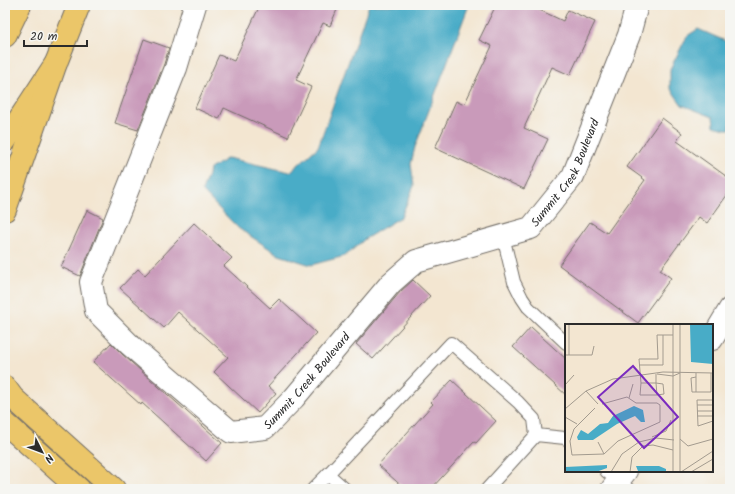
<svg xmlns="http://www.w3.org/2000/svg" width="735" height="494" font-family="Kalam,sans-serif">
	<rect width="100%" height="100%" fill="#f6f6f2"/>
	<filter id="ink" filterUnits="userSpaceOnUse"><feTurbulence type="fractalNoise" baseFrequency=".025" numOctaves="2"/><feDisplacementMap in="SourceGraphic" scale="8" xChannelSelector="R" yChannelSelector="G"/><feConvolveMatrix kernelMatrix="1 2 1 2 8 2 1 2 1" color-interpolation-filters="sRGB"/></filter>
	<filter id="wash" filterUnits="userSpaceOnUse"><feTurbulence type="fractalNoise" baseFrequency=".012" numOctaves="4" result="noise"/><feDisplacementMap in="SourceGraphic" scale="16" xChannelSelector="R" yChannelSelector="G"/><feGaussianBlur stdDeviation="0.9" result="paint"/><feColorMatrix in="noise" values="0 0 0 0 0 0 0 0 0 0 0 0 0 0 0 0 0 1.4 0 .05"/><feComposite in="paint" operator="in"/></filter>
	<g filter="url(#wash)">
		<rect width="100%" height="100%" fill="#f3e6d1"/>
		<g fill="#48acc7" stroke="#3a6c79">
			<polygon points="369,5 469,5 415,147 411,164 414,186 401,217 365,239 345,256 311,265 279,255 238,228 202,191 210,169 228,158 290,172 318,147"/>
			<polygon points="698,29 730,43 730,129 725,129 714,126 713,117 682,105 670,88 670,69 687,36"/>
		</g>
		<g id="blocks">
			<g fill="#c99aba">
				<polygon points="260,5 339,5 330,26 323,23 296,80 311,87 288,137 224,108 219,119 195,108 219,55 234,61"/>
				<polygon points="496,5 529,5 563,21 568,10 595,22 570,75 552,67 524,128 548,139 524,189 435,148 456,101 464,105 492,46 479,40"/>
				<polygon points="144,39 169,48 164,64 138,130 115,123"/>
				<polygon points="662,118 682,133 677,141 730,179 730,191 707,223 699,217 660,270 671,278 638,323 559,265 590,222 607,233 645,180 627,167"/>
				<polygon points="87,210 103,218 80,276 61,267"/>
				<polygon points="194,223 232,258 224,266 270,308 279,299 316,333 268,386 276,393 258,413 214,372 228,357 178,312 164,328 120,288 138,269 145,275"/>
				<polygon points="413,280 430,296 373,359 356,344 400,292"/>
				<polygon points="531,327 566,359 566,395 513,347"/>
				<polygon points="111,343 122,354 222,443 206,461 142,403 141,405 93,362"/>
				<polygon points="452,380 496,421 476,443 474,442 431,489 405,489 378,465 433,404 431,402"/>
			</g>
		</g>
	</g>
	<g filter="url(#ink)">
		<use href="#blocks" fill-opacity="0" stroke="#716c65" stroke-width="1"/>
		<g fill="none" stroke-linecap="round" stroke-linejoin="round">
			<g stroke="#716c65" stroke-width="14">
				<g id="service">
					<polyline points="503,236 514,282 522,298 528,307 566,343"/>
					<polyline points="606,471 628,489"/>
					<polyline points="313,489 328,474"/>
					<polyline points="345,489 328,474 451,343 518,402 534,419 536,435"/>
					<polyline points="487,489 536,435 565,438 566,439"/>
				</g>
			</g>
			<g stroke="#716c65" stroke-width="24">
				<g id="minor">
					<path id="s1" d="M195 5 176 68 91 282 96 311 130 345 231 432 265 428 294 398 391 283 416 261 531 228 573 176 629 35 637 5"/>
				</g>
			</g>
			<g stroke="#716c65" stroke-width="24">
				<g id="tertiary">
					<polyline points="712,339 730,309"/>
					<polyline points="612,489 626,471"/>
				</g>
			</g>
			<g stroke="#716c65" stroke-width="24">
				<polyline id="trunk" points="5,423 79,489"/>
			</g>
			<g stroke="#716c65" stroke-width="24">
				<g id="motorway">
					<polyline points="5,36 20,5"/>
					<polyline points="5,141 56,63 79,5"/>
					<polyline points="5,210 56,63"/>
					<polyline points="5,387 13,398 114,489"/>
				</g>
			</g>
			<use href="#service" stroke="#fff" stroke-width="12"/>
			<use href="#minor" stroke="#fff" stroke-width="22"/>
			<use href="#tertiary" stroke="#fff" stroke-width="22"/>
			<use href="#trunk" stroke="#ebc669" stroke-width="22"/>
			<use href="#motorway" stroke="#ebc669" stroke-width="22"/>
		</g>
	</g>
	<g text-anchor="middle" stroke-width="4" stroke-linejoin="round" paint-order="stroke">
		<g font-size="12" fill="#2b2b2b" stroke="#f6f6f2">
			<text dy="4" stroke="none"><textPath href="#s1" startOffset="952">Summit Creek Boulevard</textPath></text>
			<text dy="4" stroke="none"><textPath href="#s1" startOffset="604">Summit Creek Boulevard</textPath></text>
		</g>
	</g>
	<g transform="translate(565 324)">
		<rect width="148" height="148" fill="#f3e6d1"/>
		<path d="M125 0H148V40L126 38ZM69 82 78 86 80 98H76L70 92 52 100 28 116H13L12 113 16 106 23 110 35 100 43 99 48 92ZM42 141V144L31 148H0V143ZM71 142H94L101 145V147H73Z" fill="#48acc7"/>
		<path fill="none" stroke="#a39b8f" stroke-width="1" d="M4 0V31M108 0V148M115 0V148M0 31H27L29 22M74 41H98V11M131 49V53L126 54 127 68H146V49M91 50V59H76L74 35H93L92 11H108M92 50 108 52 115 49M131 53V68M76 59 75 71H92L91 59 98 60 99 70 92 71M0 61 9 51M21 67 33 80M64 74 68 60M148 76H132L133 102 148 97M132 81H148M30 84 9 105 5 117 7 131 39 130 53 117 95 98V81L92 79H71L62 73 37 80M0 85 21 67 48 55 98 48 148 49M132 87H148M132 92H148M0 93 12 100M87 113 101 107 106 96M115 115 123 122 148 115M33 118 39 130M46 148 57 130 74 118 91 114 109 116M65 148 67 133 78 122 88 121 108 126M116 148 148 127M126 148 148 135"/>
		<path fill="#7b2cbf" fill-opacity="0.15" stroke="#7b2cbf" stroke-width="2" d="M68 42 113 93 79 124 33 73Z"/>
		<rect width="148" height="148" fill="none" stroke="#2b2b2b" stroke-width="2"/>
	</g>
	<rect width="735" height="494" fill="none" stroke="#f6f6f2" stroke-width="20"/>
	<g transform="translate(42 452) rotate(132)" stroke="#f6f6f2" stroke-width="3" paint-order="stroke">
	<path d="M0-3L7 15L0 10L-7 15Z" fill="#2b2b2b"/>
	<text y="-6" font-size="11" font-weight="bold" text-anchor="middle" fill="#2b2b2b">N</text>
	</g>
	<path d="M24 40v6h63v-6" fill="none" stroke="#2b2b2b" stroke-width="2"/>
	<text x="30" y="40" font-size="12" fill="#2b2b2b" stroke="#f6f6f2" stroke-width="3" paint-order="stroke">20 m</text>
</svg>
